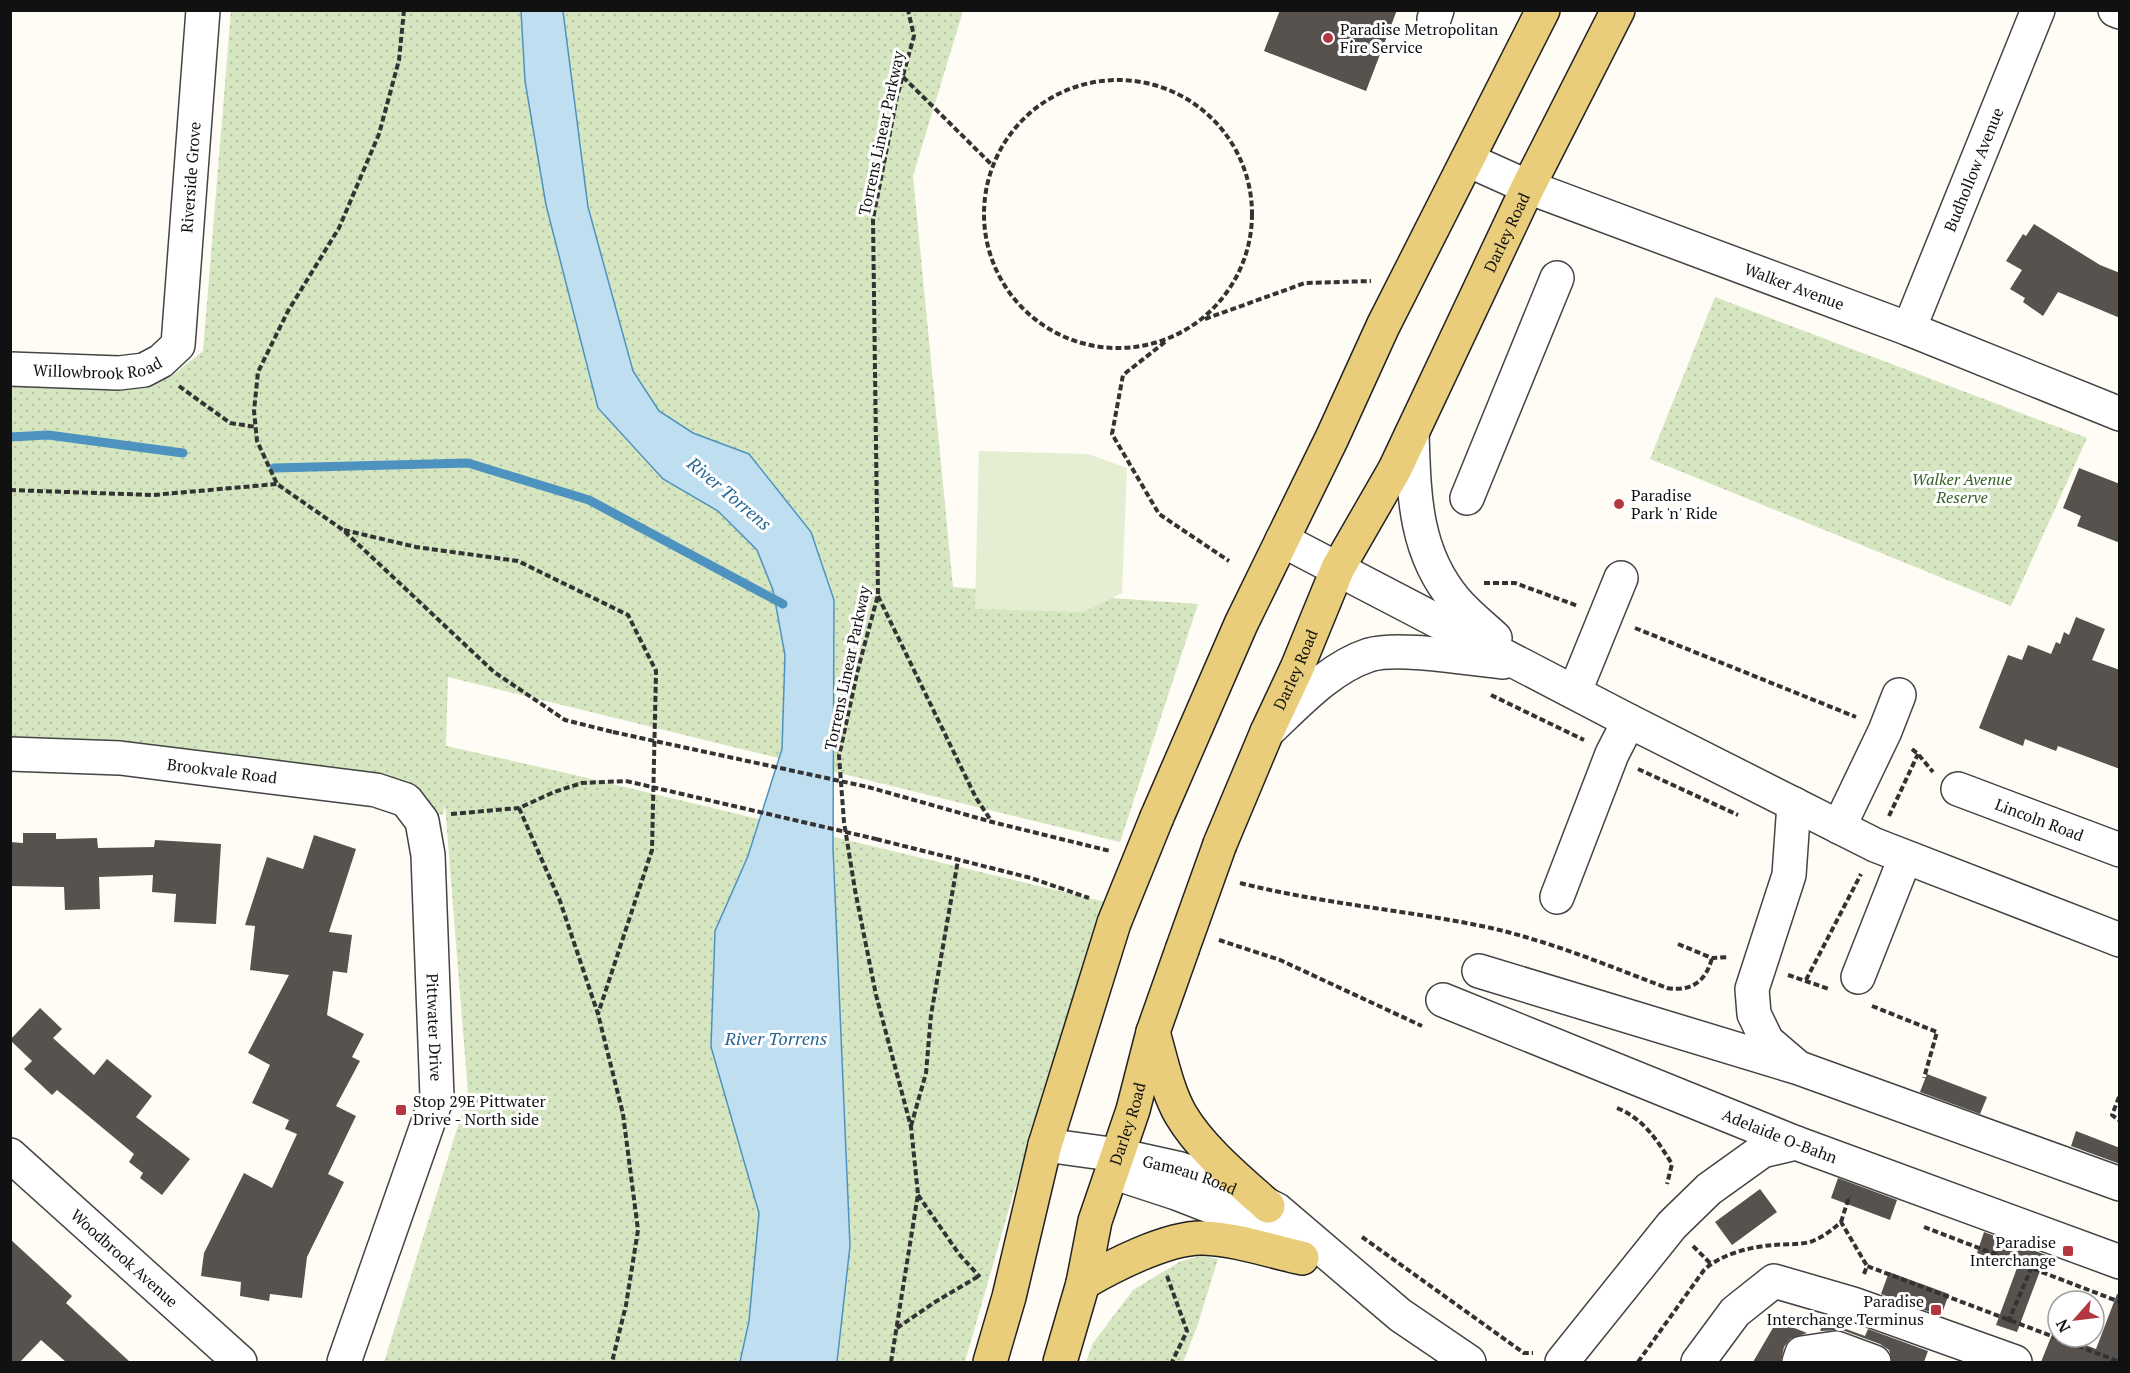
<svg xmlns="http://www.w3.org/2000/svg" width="2130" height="1373" font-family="'PT Serif',serif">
	<defs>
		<pattern id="park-dots" width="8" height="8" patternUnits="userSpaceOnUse" patternTransform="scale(1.5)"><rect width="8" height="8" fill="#d5e6c1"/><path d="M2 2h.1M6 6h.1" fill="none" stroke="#b6c4a5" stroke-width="1.8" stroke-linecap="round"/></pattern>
	</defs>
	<rect width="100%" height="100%" fill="#fefcf5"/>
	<g fill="url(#park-dots)">
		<polygon points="231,11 963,11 913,176 953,587 1198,604 1120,842 448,677 446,746 562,772 1106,902 1013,1195 965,1362 384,1362 468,1094 445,805 443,815 120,758 11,766 11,386 130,389 173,375 203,351"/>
		<polygon points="1715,297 2087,438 2011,606 1650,459"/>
		<polygon points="1201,1256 1218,1259 1197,1327 1183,1362 1086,1362 1093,1343 1133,1290 1181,1261"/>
	</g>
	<polygon fill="#e5eed2" points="979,451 1088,454 1127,468 1122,593 1084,612 975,609"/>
	<polygon fill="#bfdef0" stroke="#4e93bf" stroke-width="1.5" points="521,11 563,11 588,207 633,371 659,411 693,433 749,454 811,532 834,600 833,848 850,1246 837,1362 740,1362 749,1321 759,1213 711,1047 715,931 748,856 782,749 785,655 773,590 757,550 718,511 663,479 598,408 546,205 525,81"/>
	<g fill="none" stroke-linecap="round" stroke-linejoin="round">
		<g stroke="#4e93bf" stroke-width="9">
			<polyline points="10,437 48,435 183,453"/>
			<polyline points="274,468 468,463 589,500 783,604"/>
		</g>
	</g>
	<g fill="#58524e">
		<polygon points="1280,10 1397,10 1366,91 1264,51"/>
		<polygon points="2034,224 2100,265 2120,273 2120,318 2058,292 2043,316 2023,302 2025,298 2010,289 2022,270 2006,261 2023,234 2026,236"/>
		<polygon points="2079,468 2120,484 2120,543 2077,526 2081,516 2063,508"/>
		<polygon points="2076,617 2105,629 2092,660 2120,670 2120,769 2058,746 2056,751 2025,739 2023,746 1979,728 2008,655 2022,660 2028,645 2051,654 2056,642 2060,644 2064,632 2069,635"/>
		<polygon points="23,833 56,833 56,839 97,838 98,848 154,847 155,840 221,844 216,924 174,922 176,894 152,892 153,875 99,877 100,909 65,910 64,887 10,886 10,842 23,843"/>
		<polygon points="314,835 356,849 329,932 352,935 347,973 333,971 327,1015 364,1034 352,1057 360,1061 336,1106 356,1116 328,1174 344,1182 307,1257 302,1298 270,1294 269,1301 240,1296 241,1282 201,1276 204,1253 244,1173 272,1188 297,1134 285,1129 289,1120 252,1103 270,1065 248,1053 289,975 250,970 255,926 245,925 267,857 303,869"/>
		<polygon points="40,1008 62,1029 53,1038 94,1075 107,1059 152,1096 136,1117 190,1159 162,1195 140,1178 143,1173 129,1162 134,1154 57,1090 52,1095 24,1069 32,1061 10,1040"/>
		<polygon points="1927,1074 1987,1097 1980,1114 1920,1092"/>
		<polygon points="2076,1131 2120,1148 2120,1164 2071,1146"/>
		<polygon points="1838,1178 1897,1200 1890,1220 1831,1198"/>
		<polygon points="1760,1189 1777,1212 1732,1245 1715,1222"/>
		<polygon points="1984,1232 2046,1255 2017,1332 1996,1325 2017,1268 1977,1253"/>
		<polygon points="10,1239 72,1296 66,1303 130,1362 66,1362 41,1340 20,1362 10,1362"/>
		<polygon points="1889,1272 1949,1294 1941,1316 1881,1294"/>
		<polygon points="2117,1294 2120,1294 2120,1362 2041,1362 2053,1332 2058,1334 2058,1337 2065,1337 2096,1349"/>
		<polygon points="1777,1321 1807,1333 1790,1339 1784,1347 1781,1362 1753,1362"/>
		<polygon points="1824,1321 1865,1336 1868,1329 1928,1351 1924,1362 1892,1362 1889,1350 1880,1344 1842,1330 1820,1331"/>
	</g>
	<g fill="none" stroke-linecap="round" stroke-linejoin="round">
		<g stroke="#444" stroke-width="36">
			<g id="minor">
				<polyline points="2115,10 2120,12"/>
				<polyline points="1434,19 1437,10"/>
				<path id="s1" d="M1468 160 1528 187 1909 329 2120 414"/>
				<path id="s2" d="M1909 329 2038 10"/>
				<path id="s3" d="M10 369 119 373 144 370 161 361 178 345 203 10"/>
				<path d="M1412 433C1414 493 1414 551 1455 600 1467 614 1482 626 1495 638"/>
				<polyline points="1467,498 1557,278"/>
				<polyline points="1282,540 1629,721 1875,845 2120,940"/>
				<polyline points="1575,691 1621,578"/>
				<path d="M1267 732C1297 704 1329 668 1369 655 1400 646 1469 659 1503 662"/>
				<path id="s4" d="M10 754 120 758 376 790 406 800 422 821 428 855 437 1097 344 1362"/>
				<path id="s5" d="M1958 789 2120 850"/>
				<polyline points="1794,804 1789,875 1752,989 1754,1014 1767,1041 1795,1065"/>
				<polyline points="1839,827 1885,731 1899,695"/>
				<polyline points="1557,897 1612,754 1629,721"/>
				<polyline points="1479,971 1799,1068 2120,1184"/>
				<polyline points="1858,977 1905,858"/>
				<path id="s6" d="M1443 1000 1796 1143 2120 1262"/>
				<path id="s7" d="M1045 1145 1118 1155 1177 1168 1208 1178 1246 1194 1277 1210 1400 1315 1469 1362"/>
				<path id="s8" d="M10 1155 240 1362"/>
				<polyline points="1118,1174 1176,1193 1217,1209 1292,1252"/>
				<polyline points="1562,1362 1672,1225 1709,1189 1762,1151 1796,1143"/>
				<polyline points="1698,1362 1735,1312 1774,1281 1853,1304 2015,1362"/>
				<polyline points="1799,1362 1802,1353 1836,1348 1874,1362"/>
			</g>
		</g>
		<g stroke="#222" stroke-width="36">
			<g id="major">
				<polyline points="1157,817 1241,624 1332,438 1383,326 1543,10"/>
				<path id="s9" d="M1220 844 1267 732 1297 668 1338 568 1395 469 1528 187 1618 10"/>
				<path d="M1153 1032C1161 1059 1167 1091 1181 1115 1201 1149 1239 1180 1268 1206"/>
				<path d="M1083 1283C1112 1266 1168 1237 1203 1238 1236 1239 1270 1251 1302 1258"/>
				<polyline points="990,1362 1009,1297 1045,1145 1114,923"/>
				<path id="s10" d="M1060 1362 1083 1283 1095 1221 1133 1110 1153 1032 1182 950"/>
			</g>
		</g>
		<g stroke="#333" stroke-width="4" stroke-dasharray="6 3" stroke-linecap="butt">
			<polyline points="404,10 399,60 379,134 339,228 288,311 258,372 254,411 257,441 277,484 343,530 494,672 565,720 613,732"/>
			<polyline points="903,77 992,165"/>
			<circle cx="1118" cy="214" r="134"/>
			<polyline points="1205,319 1305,283 1371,281"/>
			<polyline points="1165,342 1123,375 1112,434 1159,514 1229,561"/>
			<polyline points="179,386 230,423 256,427"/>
			<polyline points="10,490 153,495 277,484"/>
			<polyline points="344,530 416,547 518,561 628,615 656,671 652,850 598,1014"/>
			<polyline points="1484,583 1515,583 1578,606"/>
			<polyline points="878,596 976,798 992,822"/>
			<polyline points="1635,628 1856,717"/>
			<polyline points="1491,695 1584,740"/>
			<polyline points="1912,749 1918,754 1933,772"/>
			<polyline points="1638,769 1738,815"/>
			<polyline points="868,787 992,822 1110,851"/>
			<polyline points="519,808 560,901 598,1014 623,1114 638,1230 626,1305 612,1362"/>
			<polyline points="451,814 519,808 554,792 582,783 626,781"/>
			<polyline points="1889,816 1918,754"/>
			<polyline points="876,839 1031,878 1089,898"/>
			<path d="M1240 883C1323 904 1408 910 1491 928 1552 942 1609 966 1667 988 1692 992 1706 981 1712 958"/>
			<polyline points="1219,940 1280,960 1422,1026"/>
			<polyline points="1678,944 1712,958 1729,957"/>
			<polyline points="1788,975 1829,989"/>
			<polyline points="1806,980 1861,874"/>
			<polyline points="1872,1006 1937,1032 1924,1078"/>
			<polyline points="2119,1097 2112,1115 2120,1121"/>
			<path d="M1617 1108C1644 1119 1657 1140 1672 1164L1667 1184"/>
			<polyline points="911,1126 926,1073 931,1015 958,860"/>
			<polyline points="918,1195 959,1254 980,1277"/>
			<polyline points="1841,1222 1849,1197 1850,1198"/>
			<polyline points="1924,1227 2120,1302"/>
			<polyline points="1362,1237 1524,1353 1533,1353"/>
			<polyline points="1693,1246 1711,1264"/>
			<polyline points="1864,1274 1867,1266 2120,1362"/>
			<polyline points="1167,1276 1187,1331 1172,1362"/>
			<polyline points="2008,1322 2031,1269"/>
			<polyline points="897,1328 935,1302 979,1276"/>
			<polyline points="891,1362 918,1194 911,1127 876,995 855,890 844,822 839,756 858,669 878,595 873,219 897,97 914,36 908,10"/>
			<path d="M1638 1362 1704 1270C1721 1254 1750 1247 1773 1245 1785 1244 1798 1245 1810 1242 1822 1238 1832 1230 1841 1222L1867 1266"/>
		</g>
		<use href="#minor" stroke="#fff" stroke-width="33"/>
		<use href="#major" stroke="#eacd7a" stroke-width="33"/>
		<g stroke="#222" stroke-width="36" stroke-linecap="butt">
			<g id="major-bridge">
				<polyline points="1114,923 1157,817"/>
				<polyline points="1182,950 1220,844"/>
			</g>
		</g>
		<g stroke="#333" stroke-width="4" stroke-dasharray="6 3" stroke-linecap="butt">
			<polyline points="613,732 868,787"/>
			<polyline points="626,781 876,839"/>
		</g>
		<use href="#major-bridge" stroke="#eacd7a" stroke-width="33"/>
	</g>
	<g fill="#b2373e" stroke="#fff" stroke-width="2">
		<circle cx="1328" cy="38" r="6"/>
		<circle cx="1619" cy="504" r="6"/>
		<rect x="395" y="1104" width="12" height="12" rx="3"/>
		<rect x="2062" y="1245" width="12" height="12" rx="3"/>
		<rect x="1930" y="1304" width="12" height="12" rx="3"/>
	</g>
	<g text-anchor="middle" stroke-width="6" stroke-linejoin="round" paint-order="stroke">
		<g font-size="16" fill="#111" stroke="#fff" text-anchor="start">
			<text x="1340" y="35">Paradise Metropolitan<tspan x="1340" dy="18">Fire Service</tspan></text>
			<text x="1631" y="501">Paradise<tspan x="1631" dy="18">Park 'n' Ride</tspan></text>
			<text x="413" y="1107">Stop 29E Pittwater<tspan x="413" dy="18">Drive - North side</tspan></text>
			<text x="2056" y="1248" text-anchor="end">Paradise<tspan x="2056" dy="18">Interchange</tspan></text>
			<text x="1924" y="1307" text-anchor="end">Paradise<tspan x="1924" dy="18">Interchange Terminus</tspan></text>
		</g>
		<g font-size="16" fill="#111" stroke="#fff">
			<text transform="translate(881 133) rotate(-78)" y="6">Torrens Linear Parkway</text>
			<text dy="6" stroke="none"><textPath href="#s2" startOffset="172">Budhollow Avenue</textPath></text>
			<text dy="6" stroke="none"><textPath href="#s3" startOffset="345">Riverside Grove</textPath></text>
			<text dy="6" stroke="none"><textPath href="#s9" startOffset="676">Darley Road</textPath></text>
			<text dy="6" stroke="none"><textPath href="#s1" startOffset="350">Walker Avenue</textPath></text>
			<text dy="6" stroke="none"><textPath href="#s3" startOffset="88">Willowbrook Road</textPath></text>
			<text transform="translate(847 668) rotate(-78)" y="6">Torrens Linear Parkway</text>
			<text dy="6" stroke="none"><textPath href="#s9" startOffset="190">Darley Road</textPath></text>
			<text dy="6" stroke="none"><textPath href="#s4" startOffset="213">Brookvale Road</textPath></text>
			<text dy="6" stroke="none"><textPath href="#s5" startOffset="87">Lincoln Road</textPath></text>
			<text dy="6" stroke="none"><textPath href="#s4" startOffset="633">Pittwater Drive</textPath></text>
			<text dy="6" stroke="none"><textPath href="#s10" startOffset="248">Darley Road</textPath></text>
			<text dy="6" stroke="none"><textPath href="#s6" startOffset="363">Adelaide O-Bahn</textPath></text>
			<text dy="6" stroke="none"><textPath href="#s7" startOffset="148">Gameau Road</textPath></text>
			<text dy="6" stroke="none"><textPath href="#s8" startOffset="154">Woodbrook Avenue</textPath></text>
		</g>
		<g font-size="16" font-style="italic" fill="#346227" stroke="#fff">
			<text x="1962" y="485">Walker Avenue<tspan x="1962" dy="18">Reserve</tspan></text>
		</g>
		<g font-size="18" font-style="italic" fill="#266796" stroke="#fff">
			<text transform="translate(729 494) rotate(40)" y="6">River Torrens</text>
			<text x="776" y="1045">River Torrens</text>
		</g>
	</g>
	<rect width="2130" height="1373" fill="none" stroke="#111111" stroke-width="24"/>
	<g transform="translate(2076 1319) rotate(242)"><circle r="28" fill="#ffffff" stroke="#a0a0a0" stroke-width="1.5"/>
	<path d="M0-4.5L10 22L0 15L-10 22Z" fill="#b2373e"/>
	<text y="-9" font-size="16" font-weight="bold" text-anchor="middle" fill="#111111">N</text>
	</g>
</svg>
